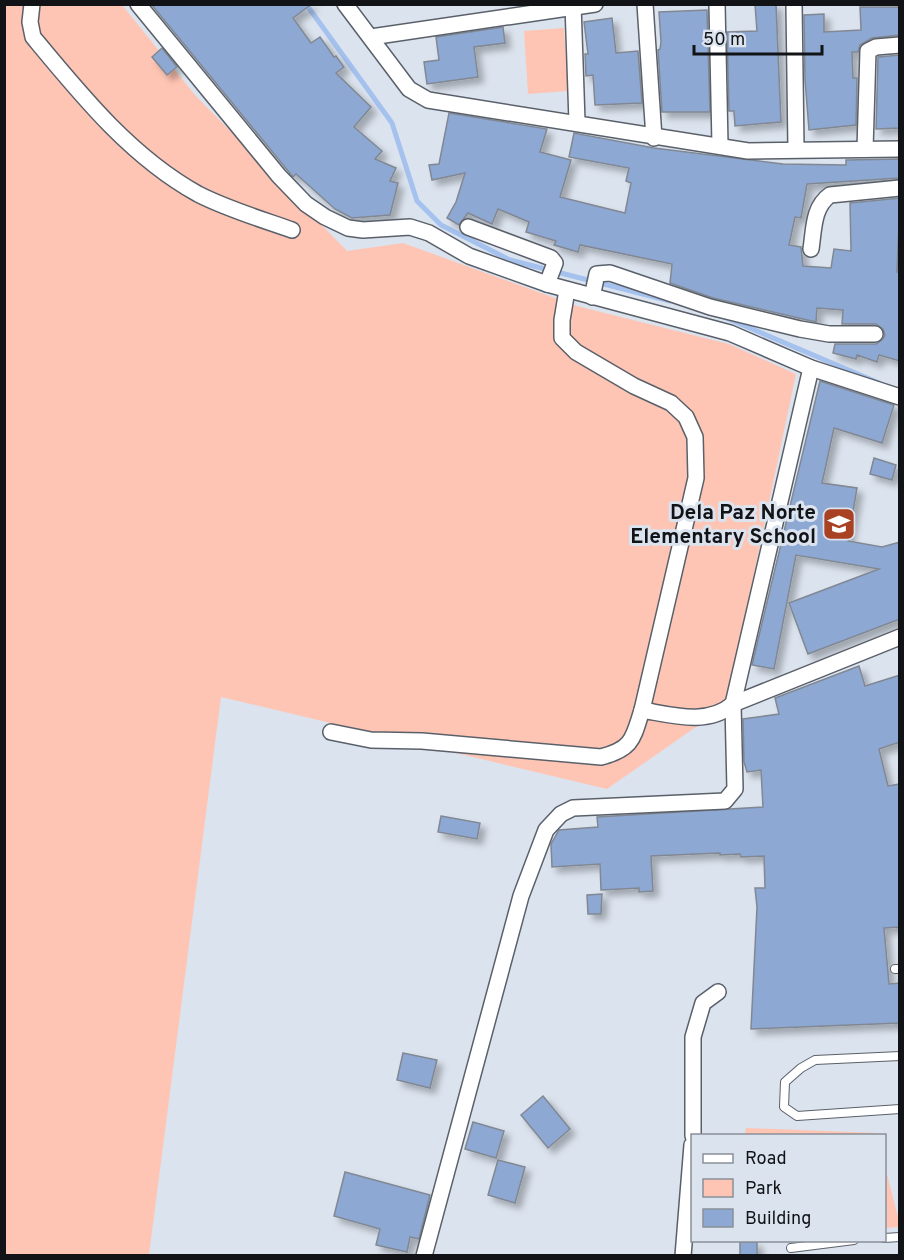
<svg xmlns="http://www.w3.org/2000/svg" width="904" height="1260" font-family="Overpass,sans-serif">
	<defs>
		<filter id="shadow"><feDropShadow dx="5.5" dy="5.5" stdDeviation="3" flood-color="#0004"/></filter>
	</defs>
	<rect width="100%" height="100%" fill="#dbe3ee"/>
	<g fill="#ffc5b4">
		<polygon points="5,5 122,5 195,95 347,251 403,243 577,306 729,344 796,374 726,706 607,789 221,697 149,1255 5,1256"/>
		<polygon points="564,28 568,91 528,94 524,31"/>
		<polygon points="746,1128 877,1133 878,1135 745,1135"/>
		<polygon points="884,1163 899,1221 899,1227 885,1228"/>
	</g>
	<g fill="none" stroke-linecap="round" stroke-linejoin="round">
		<g stroke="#a5c2ef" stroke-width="5">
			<polyline points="306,4 392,123 417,201 441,225 510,260 670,301"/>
			<polyline points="724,317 879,383"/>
		</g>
	</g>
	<g fill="#8ca8d3" stroke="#818893" stroke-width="1.5" filter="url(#shadow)">
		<polygon points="151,4 312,4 293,18 311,43 320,37 334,57 336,56 344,67 336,73 371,107 354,127 382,151 375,159 396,168 390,181 398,183 390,215 352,218 335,209 296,174 293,177"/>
		<polygon points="755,4 776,4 781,122 735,126 734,111 729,111 727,32 757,31"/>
		<polygon points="860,7 900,7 900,35 872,38 860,45 858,52 852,52 853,78 857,78 856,125 809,130 805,80 804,15 824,14 824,32 861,30"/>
		<polygon points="707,10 710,112 662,112 658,50 660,49 661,42 659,12"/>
		<polygon points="612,18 616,53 638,51 642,103 595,105 593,75 586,76 585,54 588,54 584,22"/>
		<polygon points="503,27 505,43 474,47 478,77 427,84 424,62 439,60 436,37"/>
		<polygon points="162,48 177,67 167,75 152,57"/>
		<polygon points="900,55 900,128 876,129 878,57"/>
		<polygon points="449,113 547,129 540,152 571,160 560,197 625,213 631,183 626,181 629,168 569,157 574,133 654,148 783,164 846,165 846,160 900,159 900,178 807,184 801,218 795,217 789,245 801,247 803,266 831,268 834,249 851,251 850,203 900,198 897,272 900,272 900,361 879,355 877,362 857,355 856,359 833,353 835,344 876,344 883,339 885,335 883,329 876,324 842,324 843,310 817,308 816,322 713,298 670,283 672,264 580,245 578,252 554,245 556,241 526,232 529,222 498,209 492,224 468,213 459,225 447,218 456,202 465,173 432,180 429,165 439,164"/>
		<polygon points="820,381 894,405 882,443 834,428 822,483 857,488 848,541 882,547 900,542 900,619 808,654 789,603 879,569 796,555 774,669 752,665"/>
		<polygon points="874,458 896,465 892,480 870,474"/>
		<polygon points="859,666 865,686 900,675 900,742 879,749 888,786 900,784 900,927 884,928 889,984 900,983 900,1023 751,1029 757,907 755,888 765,888 764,856 741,857 740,854 720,855 720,853 651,856 653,891 639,892 639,888 601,890 600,864 552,867 551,844 559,830 598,827 597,817 763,807 761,770 747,772 744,762 743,719 779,714 775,698"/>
		<polygon points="441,816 480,823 477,839 438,832"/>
		<polygon points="602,894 601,914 588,914 587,895"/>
		<polygon points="403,1053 437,1060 430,1088 397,1080"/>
		<polygon points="543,1096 570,1129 548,1148 521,1115"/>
		<polygon points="473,1122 504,1131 496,1158 465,1149"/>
		<polygon points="498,1160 525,1167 515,1203 488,1195"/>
		<polygon points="345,1172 430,1195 419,1239 410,1237 407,1252 376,1245 380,1229 334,1216"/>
		<rect x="740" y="1242" width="17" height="14"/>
	</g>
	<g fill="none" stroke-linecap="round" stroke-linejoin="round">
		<g stroke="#5a606a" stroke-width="10">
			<g id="service">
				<polyline points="895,969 900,969"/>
				<polyline points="900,1056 815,1060 801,1068 785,1082 784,1107 797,1116 900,1109"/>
				<polyline points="884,1238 900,1237"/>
				<polyline points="791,1248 854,1240"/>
			</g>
		</g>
		<g stroke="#5a606a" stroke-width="18">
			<g id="minor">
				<path d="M32 4 30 22 33 37C81 95 131 157 198 194 227 209 261 219 292 230"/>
				<polyline points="138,4 279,176 306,204 325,217 348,228 363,230 410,227 429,233 469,256 547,284 730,333 811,368 900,397"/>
				<polyline points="345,4 409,89 428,100 748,151 900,149"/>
				<polyline points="573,4 577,122"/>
				<polyline points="645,4 654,138"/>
				<polyline points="717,4 720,145"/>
				<polyline points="794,4 796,149"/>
				<polyline points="371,37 595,4"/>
				<polyline points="865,149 868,51 876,47 900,45"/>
				<polyline points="468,227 551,258 555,263 547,284"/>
				<path d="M811 249C814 229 813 207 830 195L900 188"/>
				<polyline points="567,290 562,320 562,338 576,352 634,386 671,403 686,417 695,437 696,478 642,710"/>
				<polyline points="592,297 597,274 610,273 710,307 800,329 829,334 875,334"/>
				<path d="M331 732 371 740 422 741 601 757C633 749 633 738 642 710 672 715 708 726 733 704L900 637"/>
				<polyline points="693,1136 693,1037 703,1003 718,992"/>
				<polyline points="424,1256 521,896 546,830 561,814 573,808 725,801 735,789 733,704 811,368"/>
				<polyline points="683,1256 692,1145"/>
			</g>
		</g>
		<use href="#service" stroke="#fff" stroke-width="8"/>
		<use href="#minor" stroke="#fff" stroke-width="15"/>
	</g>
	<defs>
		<g id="school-square" transform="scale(1.725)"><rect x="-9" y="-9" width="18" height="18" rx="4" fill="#a94123" stroke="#dbe3ee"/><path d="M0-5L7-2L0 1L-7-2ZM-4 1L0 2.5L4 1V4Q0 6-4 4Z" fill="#fff"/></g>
	</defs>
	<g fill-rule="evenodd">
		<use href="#school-square" x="839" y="524"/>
	</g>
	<g text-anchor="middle" stroke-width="6" stroke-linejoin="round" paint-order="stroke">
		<g font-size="21" font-weight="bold" fill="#111317" stroke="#dbe3ee" text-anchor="end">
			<text x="816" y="519">Dela Paz Norte<tspan x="816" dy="24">Elementary School</tspan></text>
		</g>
	</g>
	<rect width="904" height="1260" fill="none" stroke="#111317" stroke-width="12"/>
	<rect x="691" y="1134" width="195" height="108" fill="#dbe3ee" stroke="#8a9098" stroke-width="1.5"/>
	<rect x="703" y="1154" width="30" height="9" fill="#ffffff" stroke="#8a9098" stroke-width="1.5"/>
	<text x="745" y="1164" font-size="18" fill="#111317">Road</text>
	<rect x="703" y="1179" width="30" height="18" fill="#ffc5b4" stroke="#8a9098" stroke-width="1.5"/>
	<text x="745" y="1194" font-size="18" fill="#111317">Park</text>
	<rect x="703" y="1209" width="30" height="18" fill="#8ca8d3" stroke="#8a9098" stroke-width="1.5"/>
	<text x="745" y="1224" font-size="18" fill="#111317">Building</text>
	<path d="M694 45v9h128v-9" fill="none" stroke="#111317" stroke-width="3"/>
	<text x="703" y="45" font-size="18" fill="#111317" stroke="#dbe3ee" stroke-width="4.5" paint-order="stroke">50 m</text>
</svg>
